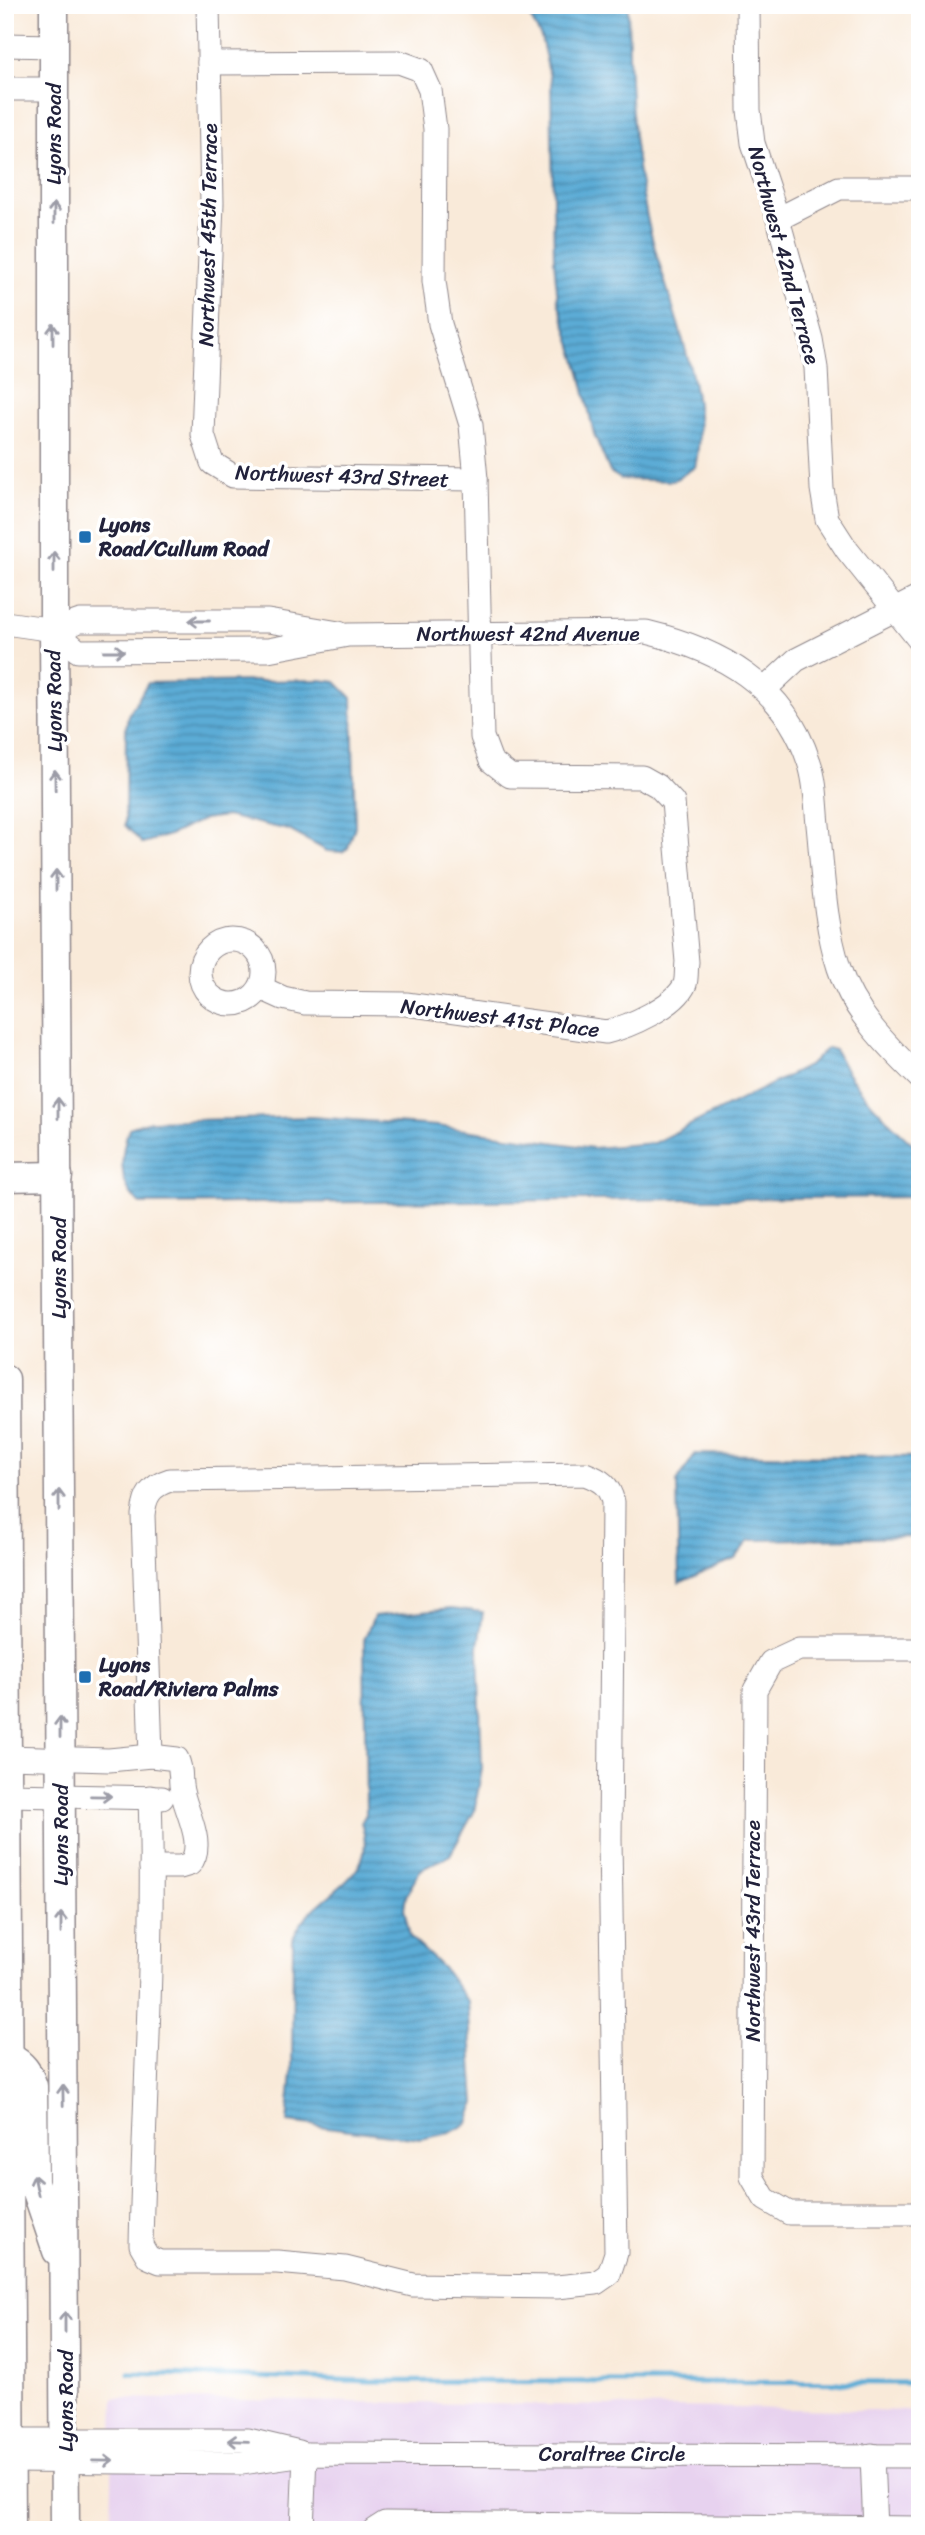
<svg xmlns="http://www.w3.org/2000/svg" width="925" height="2535" font-family="Sriracha,sans-serif">
	<defs>
		<pattern id="water-rules" width="6" height="5" patternUnits="userSpaceOnUse" patternTransform="scale(1.75)"><rect width="6" height="5" fill="#5bacd6"/><path d="M0 2.5h6" fill="none" stroke="#4b8caf"/></pattern>
	</defs>
	<rect width="100%" height="100%" fill="#fff"/>
	<filter id="ink" filterUnits="userSpaceOnUse"><feTurbulence type="fractalNoise" baseFrequency=".0143" numOctaves="2"/><feDisplacementMap in="SourceGraphic" scale="14" xChannelSelector="R" yChannelSelector="G"/><feConvolveMatrix kernelMatrix="1 2 1 2 8 2 1 2 1" color-interpolation-filters="sRGB"/></filter>
	<filter id="wash" filterUnits="userSpaceOnUse"><feTurbulence type="fractalNoise" baseFrequency=".00686" numOctaves="4" result="noise"/><feDisplacementMap in="SourceGraphic" scale="28" xChannelSelector="R" yChannelSelector="G"/><feGaussianBlur stdDeviation="1.57" result="paint"/><feColorMatrix in="noise" values="0 0 0 0 0 0 0 0 0 0 0 0 0 0 0 0 0 1.4 0 .05"/><feComposite in="paint" operator="in"/></filter>
	<g filter="url(#wash)">
		<rect width="100%" height="100%" fill="#f9ead9"/>
		<polygon fill="#e7d2ef" points="114,2398 920,2411 920,2530 111,2530"/>
		<g fill="url(#water-rules)" stroke="#3e6788" stroke-width="2">
			<path d="M523 5H628C629 82 631 142 647 217 662 292 713 391 695 467L673 481 621 479 610 472 594 434 580 372 558 301 554 260 551 82 541 37Z"/>
			<polygon points="320,680 336,682 352,698 355,826 348,848 342,852 327,851 289,830 226,816 204,819 170,835 142,843 125,825 126,729 128,715 148,683"/>
			<path d="M827 1048 835 1050C853 1089 888 1122 920 1150V1197L141 1204C117 1186 120 1154 129 1128L150 1121 311 1117 437 1126 593 1148 654 1143 810 1065Z"/>
			<polygon points="695,1454 920,1457 920,1537 750,1540 735,1559 679,1583 677,1482"/>
			<path d="M452 1608 483 1612 478 1647 482 1769 474 1812 450 1855 420 1870 406 1896 404 1909 410 1937 443 1968 468 2002 475 2103 468 2123 450 2133 420 2139 287 2122 292 2074 293 1939C311 1890 382 1884 361 1823L366 1814 364 1640 374 1616Z"/>
		</g>
		<g fill="none" stroke-linecap="round" stroke-linejoin="round">
			<polyline stroke="#5bacd6" stroke-width="5" points="129,2373 370,2381 920,2383"/>
		</g>
	</g>
	<g filter="url(#ink)">
		<g fill="none" stroke-linecap="round" stroke-linejoin="round">
			<g stroke="#8e868a" stroke-width="25">
				<g id="minor">
					<polyline points="208,5 212,203 203,435 212,463 233,476 476,479"/>
					<polyline points="748,5 749,110 753,143 778,219 811,339 816,368 822,489 827,519 847,550 920,641"/>
					<polyline points="5,45 54,46"/>
					<path d="M209 63 399 62 421 70 430 90 435 129 434 281 440 324 471 425 476 479 482 737 491 761 510 776 642 777 658 786 673 802 687 962C686 968 687 978 685 984 676 1006 628 1027 606 1032L406 1004 305 1003 283 998 261 988"/>
					<polyline points="5,89 54,89"/>
					<polyline points="778,219 839,188 920,188"/>
					<polyline points="5,623 54,630 80,621 268,621 339,633"/>
					<path d="M54 630 78 651 268 650 348 635 646 632C721 650 784 685 809 762 816 781 816 805 818 825 823 873 824 922 839 968 853 1012 887 1046 920 1078"/>
					<polyline points="765,689 796,660 920,597"/>
					<circle cx="232" cy="972" r="32"/>
					<polyline points="920,1649 799,1649 771,1662 755,1690 752,2177 765,2199 789,2213 920,2213"/>
					<path d="M8 1757 109 1760 151 1756 177 1759C182 1770 180 1775 181 1785 183 1808 207 1843 190 1864L180 1867H151"/>
					<polyline points="8,1795 162,1798"/>
					<path d="M150 1797C155 1947 144 2096 141 2245L148 2257 160 2262H277L345 2268 413 2285 557 2287 596 2283 609 2274 616 2253 610 1839 613 1502C609 1485 601 1480 585 1474L170 1480C151 1486 145 1495 143 1515L151 1756"/>
					<polyline points="10,2440 248,2440 299,2452"/>
					<polyline points="872,2455 875,2530"/>
					<polyline points="10,2461 242,2463 305,2454 920,2456"/>
					<polyline points="602,2525 920,2528"/>
					<polyline points="302,2530 305,2454"/>
					<polyline points="374,2530 385,2523 602,2525 602,2530"/>
				</g>
			</g>
			<g stroke="#8e868a" stroke-width="31">
				<g id="major">
					<polyline points="54,5 54,630 65,2530"/>
					<polyline points="5,1177 58,1176"/>
					<polyline points="5,1379 11,2530"/>
					<path d="M9 2057C23 2064 28 2072 33 2086L34 2183 57 2251"/>
				</g>
			</g>
			<use href="#minor" stroke="#fff" stroke-width="23"/>
			<use href="#major" stroke="#fff" stroke-width="28"/>
		</g>
		<defs><path id="oneway-shaft" d="M-6 0H5M1.5-3L5.5 0L1.5 3" fill="none" stroke-width="1.6" stroke-linecap="round" stroke-linejoin="round" transform="scale(1.75)"/></defs>
		<g stroke="#9c9ca7">
			<use href="#oneway-shaft" transform="translate(54 213) rotate(-90)"/>
			<use href="#oneway-shaft" transform="translate(53 334) rotate(-90)"/>
			<use href="#oneway-shaft" transform="translate(54 562) rotate(-90)"/>
			<use href="#oneway-shaft" transform="translate(199 621) rotate(-180)"/>
			<use href="#oneway-shaft" transform="translate(114 651)"/>
			<use href="#oneway-shaft" transform="translate(55 780) rotate(-91)"/>
			<use href="#oneway-shaft" transform="translate(56 880) rotate(-90)"/>
			<use href="#oneway-shaft" transform="translate(58 1108) rotate(-90)"/>
			<use href="#oneway-shaft" transform="translate(59 1500) rotate(-90)"/>
			<use href="#oneway-shaft" transform="translate(60 1727) rotate(-90)"/>
			<use href="#oneway-shaft" transform="translate(101 1796) rotate(1)"/>
			<use href="#oneway-shaft" transform="translate(61 1923) rotate(-90)"/>
			<use href="#oneway-shaft" transform="translate(63 2095) rotate(-91)"/>
			<use href="#oneway-shaft" transform="translate(36 2185) rotate(-102)"/>
			<use href="#oneway-shaft" transform="translate(65 2322) rotate(-90)"/>
			<use href="#oneway-shaft" transform="translate(238 2441) rotate(-178)"/>
			<use href="#oneway-shaft" transform="translate(103 2461) rotate(1)"/>
		</g>
	</g>
	<g fill="#1f6fb2" stroke="#fff" stroke-width="2.5">
		<rect x="78" y="530" width="14" height="14" rx="3.5"/>
		<rect x="78" y="1670" width="14" height="14" rx="3.5"/>
	</g>
	<g text-anchor="middle" stroke-width="7" stroke-linejoin="round" paint-order="stroke">
		<g font-size="21" fill="#22223b" stroke="#fff">
			<text transform="translate(54 134) rotate(-90)" y="7">Lyons Road</text>
			<text transform="translate(208 235) rotate(-89)" y="7">Northwest 45th Terrace</text>
			<text transform="translate(784 255) rotate(75)" y="7">Northwest 42nd Terrace</text>
			<text transform="translate(342 476) rotate(2)" y="7">Northwest 43rd Street</text>
			<text x="528" y="641">Northwest 42nd Avenue</text>
			<text transform="translate(54 701) rotate(-91)" y="7">Lyons Road</text>
			<text transform="translate(500 1018) rotate(7)" y="7">Northwest 41st Place</text>
			<text transform="translate(59 1268) rotate(-90)" y="7">Lyons Road</text>
			<text transform="translate(61 1835) rotate(-90)" y="7">Lyons Road</text>
			<text transform="translate(753 1931) rotate(-90)" y="7">Northwest 43rd Terrace</text>
			<text transform="translate(66 2401) rotate(-90)" y="7">Lyons Road</text>
			<text x="612" y="2461">Coraltree Circle</text>
		</g>
		<g font-size="21" font-weight="bold" fill="#22223b" stroke="#fff" text-anchor="start">
			<text x="99" y="532">Lyons<tspan x="99" dy="24">Road/Cullum Road</tspan></text>
			<text x="99" y="1672">Lyons<tspan x="99" dy="24">Road/Riviera Palms</tspan></text>
		</g>
	</g>
	<rect width="925" height="2535" fill="none" stroke="#fff" stroke-width="28"/>
</svg>
